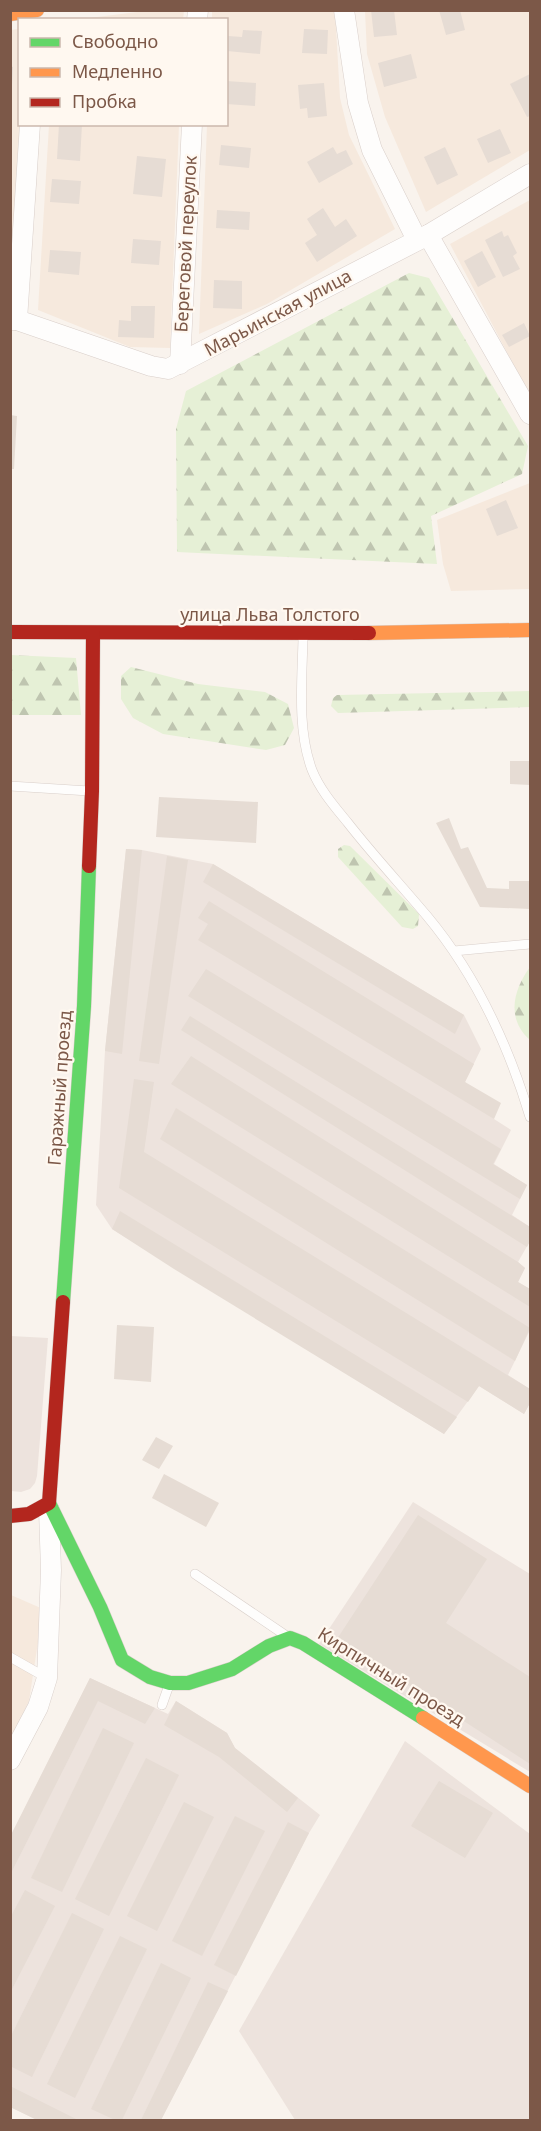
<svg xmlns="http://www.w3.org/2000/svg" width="541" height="2131" font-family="'Noto Sans',sans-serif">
	<defs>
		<pattern id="forest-firs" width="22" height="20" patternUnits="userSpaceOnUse" patternTransform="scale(1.5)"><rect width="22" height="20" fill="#e6f0d6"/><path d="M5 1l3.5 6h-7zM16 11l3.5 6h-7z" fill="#bfc5b0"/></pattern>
	</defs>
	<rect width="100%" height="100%" fill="#f9f3ed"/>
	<g fill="#f6e9dd">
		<polygon points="153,10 184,11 183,19 81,19"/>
		<polygon points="212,11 335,11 340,98 349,135 395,229 267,304 199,334 207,125 226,124 226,20 212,19"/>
		<polygon points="365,11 530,11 530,150 426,212 385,117 367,54"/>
		<polygon points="19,29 20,125 11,308 10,30"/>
		<polygon points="49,125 179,125 170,348 130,347 38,310"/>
		<polygon points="530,200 530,396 450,244"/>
		<polygon points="530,483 530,589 451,591 443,564 437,520"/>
		<polygon points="11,1595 43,1609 29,1701 11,1738"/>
	</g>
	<g fill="#ede3dd">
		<polygon points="126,849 142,850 213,864 464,1015 481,1049 465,1082 494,1119 511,1130 494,1164 527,1185 512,1215 530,1227 530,1241 518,1262 525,1268 518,1282 530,1289 530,1330 508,1375 530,1389 530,1403 524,1414 479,1386 444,1434 112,1229 96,1205 105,1051"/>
		<polygon points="11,1336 48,1338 37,1476 35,1483 30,1489 21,1492 11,1491"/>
		<polygon points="413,1502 530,1574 530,1772 319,1644"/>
		<polygon points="90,1678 168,1714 176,1701 227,1733 235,1748 320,1815 309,1833 161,2120 37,2120 11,2107 10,1837"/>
		<polygon points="405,1741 530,1834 530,2120 295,2120 239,2031"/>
	</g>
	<g fill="url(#forest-firs)">
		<polygon points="409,273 429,278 528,446 522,474 431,516 437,564 177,552 176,429 186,391"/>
		<polygon points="11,655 76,658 81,715 11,715"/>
		<polygon points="131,667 198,684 265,692 288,704 294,728 285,745 266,750 163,734 133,718 121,699 121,676"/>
		<polygon points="530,691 530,707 338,713 331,706 333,698 337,695"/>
		<polygon points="344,845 350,846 419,914 418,926 413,929 402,927 338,857 338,849"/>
		<path d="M530 967V1040C506 1019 513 990 530 967Z"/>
	</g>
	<g fill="#e6dcd4">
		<polygon points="371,10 394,10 397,35 374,37"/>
		<polygon points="439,10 460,10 465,30 446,35"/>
		<polygon points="304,29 328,30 327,54 302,53"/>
		<polygon points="243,30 262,31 260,54 227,51 228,36 242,37"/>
		<polygon points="411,54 417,78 384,87 378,63"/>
		<polygon points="10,66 13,67 12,85 10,85"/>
		<polygon points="530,74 530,116 527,117 510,84"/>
		<polygon points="226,81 256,83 255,106 226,104"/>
		<polygon points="324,83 327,116 308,118 307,108 300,109 298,85"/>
		<polygon points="59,124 82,124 80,161 57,159"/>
		<polygon points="500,129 511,153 488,163 477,139"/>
		<polygon points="221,145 251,148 249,168 219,165"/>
		<polygon points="333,147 337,154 346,150 353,164 319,183 307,162"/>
		<polygon points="445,147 458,175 437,185 424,157"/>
		<polygon points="137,156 166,159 162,197 133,194"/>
		<polygon points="52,179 81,181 79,204 50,202"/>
		<polygon points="323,208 335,227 346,219 357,236 317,262 305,243 317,235 307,219"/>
		<polygon points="217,210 250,212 249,230 216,228"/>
		<polygon points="502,231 504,237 508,235 517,253 513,256 520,269 503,277 485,240"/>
		<polygon points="133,239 161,241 159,265 131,263"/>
		<polygon points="50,250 81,252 79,275 48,272"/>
		<polygon points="482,251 496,277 478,287 464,261"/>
		<polygon points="214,280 242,281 242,309 213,308"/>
		<polygon points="131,306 155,306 154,338 118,337 119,320 131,321"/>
		<polygon points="524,323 530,336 509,347 502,335"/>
		<polygon points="10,415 17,416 14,469 10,469"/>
		<polygon points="506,500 518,528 497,536 486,509"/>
		<polygon points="510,761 530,761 530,785 510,784"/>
		<polygon points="159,797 258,802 256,843 156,837"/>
		<polygon points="449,818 461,849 468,847 487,888 509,889 509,881 530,881 530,909 480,907 436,823"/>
		<polygon points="126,849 142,850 122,1054 105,1051"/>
		<polygon points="167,856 188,860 159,1064 139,1061"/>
		<polygon points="213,864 464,1015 455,1034 203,882"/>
		<polygon points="209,901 474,1064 465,1082 501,1103 494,1119 198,940 208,924 198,918"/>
		<polygon points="206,969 501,1149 493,1164 527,1185 520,1199 188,996"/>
		<polygon points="190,1016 530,1227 530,1241 527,1247 181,1030"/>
		<polygon points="191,1056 518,1262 525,1268 518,1282 530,1289 530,1307 171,1084"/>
		<polygon points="134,1079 154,1082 144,1152 530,1389 530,1403 524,1414 479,1386 468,1402 119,1188"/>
		<polygon points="176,1108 530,1328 515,1361 160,1139"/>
		<polygon points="120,1211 457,1417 444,1434 174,1269 112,1229"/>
		<polygon points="117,1325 154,1327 151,1382 114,1379"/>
		<polygon points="156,1437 173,1446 159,1469 142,1460"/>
		<polygon points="164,1474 219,1503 206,1527 152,1498"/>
		<polygon points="418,1515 487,1559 446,1623 530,1677 530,1764 337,1639"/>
		<polygon points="90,1678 155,1708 145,1724 98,1701 10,1875 10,1837"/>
		<polygon points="176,1701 227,1733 235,1748 298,1798 287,1812 219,1757 164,1725"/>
		<polygon points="103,1728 134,1743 62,1892 31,1878"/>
		<polygon points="146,1758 179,1775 109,1916 75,1899"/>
		<polygon points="439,1781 493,1813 465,1858 411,1826"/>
		<polygon points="184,1802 214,1817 157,1931 127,1916"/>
		<polygon points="235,1816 265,1831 202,1956 172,1941"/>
		<polygon points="288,1822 309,1833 236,1976 214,1965"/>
		<polygon points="25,1890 55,1906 10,1993 10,1918"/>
		<polygon points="72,1913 104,1929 32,2077 10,2066 10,2038"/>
		<polygon points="120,1936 147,1949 75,2098 47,2084"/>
		<polygon points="161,1963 191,1978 122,2120 115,2120 91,2109"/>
		<polygon points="208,1982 228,1991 161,2120 141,2120"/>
		<polygon points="10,2086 78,2120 37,2120 10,2107"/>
	</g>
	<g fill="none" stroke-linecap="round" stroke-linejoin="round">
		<g stroke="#d9cfca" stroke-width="10">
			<g id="lane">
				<path d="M303 639C302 681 297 730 312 770 320 790 335 807 348 823 373 855 401 885 427 916 477 976 508 1044 530 1117"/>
				<polyline points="10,786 89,791"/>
				<polyline points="454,951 530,944"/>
				<polyline points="195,1574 285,1635"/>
				<polyline points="10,1657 47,1678"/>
				<polyline points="162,1705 169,1685"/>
			</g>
		</g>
		<g stroke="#d9cfca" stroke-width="21">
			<g id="street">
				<polyline points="344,10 358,103 372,150 417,240"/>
				<polyline points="197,20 198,10"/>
				<polyline points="428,235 530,414"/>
				<polyline points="10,320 17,320 151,366 168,369 428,235 530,174"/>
				<polyline points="17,320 30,124"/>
				<polyline points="180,364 192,124"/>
				<polyline points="10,1760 38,1707 47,1678 51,1570 49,1510"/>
			</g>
		</g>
		<g stroke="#d9cfc9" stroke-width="15">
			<g id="fast">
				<polyline points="63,1302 84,1006 89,866"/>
				<polyline points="49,1503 100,1607 122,1660 150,1677 170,1683 188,1683 232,1669 269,1646 290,1638 303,1643 423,1718"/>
			</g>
		</g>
		<g stroke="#d9cfc9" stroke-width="15">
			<g id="slow">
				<polyline points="10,14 37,10"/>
				<polyline points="369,633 530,630"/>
				<polyline points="423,1718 530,1786"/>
			</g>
		</g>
		<g stroke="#d9cfc9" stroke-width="15">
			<g id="jam">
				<polyline points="10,632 369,633"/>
				<polyline points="89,866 92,791 93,634"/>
				<polyline points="10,1516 29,1514 49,1503 63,1302"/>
			</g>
		</g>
		<use href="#lane" stroke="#fefdfc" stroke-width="9"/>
		<use href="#street" stroke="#fefdfc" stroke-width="20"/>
		<use href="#fast" stroke="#63d668" stroke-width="14"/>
		<use href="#slow" stroke="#ff974d" stroke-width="14"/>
		<use href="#jam" stroke="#b3261e" stroke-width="14"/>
	</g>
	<g text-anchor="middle" stroke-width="4.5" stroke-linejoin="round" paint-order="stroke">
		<g font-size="18" fill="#7c5848" stroke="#fff8f0">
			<text transform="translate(186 244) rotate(-87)" y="6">Береговой переулок</text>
			<text transform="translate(278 313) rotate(-28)" y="6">Марьинская улица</text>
			<text x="270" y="621">улица Льва Толстого</text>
			<text transform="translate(60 1088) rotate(-86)" y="6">Гаражный проезд</text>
			<text transform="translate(391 1677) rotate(32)" y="6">Кирпичный проезд</text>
		</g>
	</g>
	<rect width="541" height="2131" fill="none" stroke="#7c5848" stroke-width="24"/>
	<rect x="18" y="18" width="210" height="108" fill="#fff8f0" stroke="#cbb8ad" stroke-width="1.5"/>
	<rect x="30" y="38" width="30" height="9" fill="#63d668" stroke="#cbb8ad" stroke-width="1.5"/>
	<text x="72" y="48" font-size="18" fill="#7c5848">Свободно</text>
	<rect x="30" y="68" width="30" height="9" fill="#ff974d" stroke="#cbb8ad" stroke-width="1.5"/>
	<text x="72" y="78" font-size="18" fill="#7c5848">Медленно</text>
	<rect x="30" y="98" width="30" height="9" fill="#b3261e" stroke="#cbb8ad" stroke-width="1.5"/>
	<text x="72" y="108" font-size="18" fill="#7c5848">Пробка</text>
</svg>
